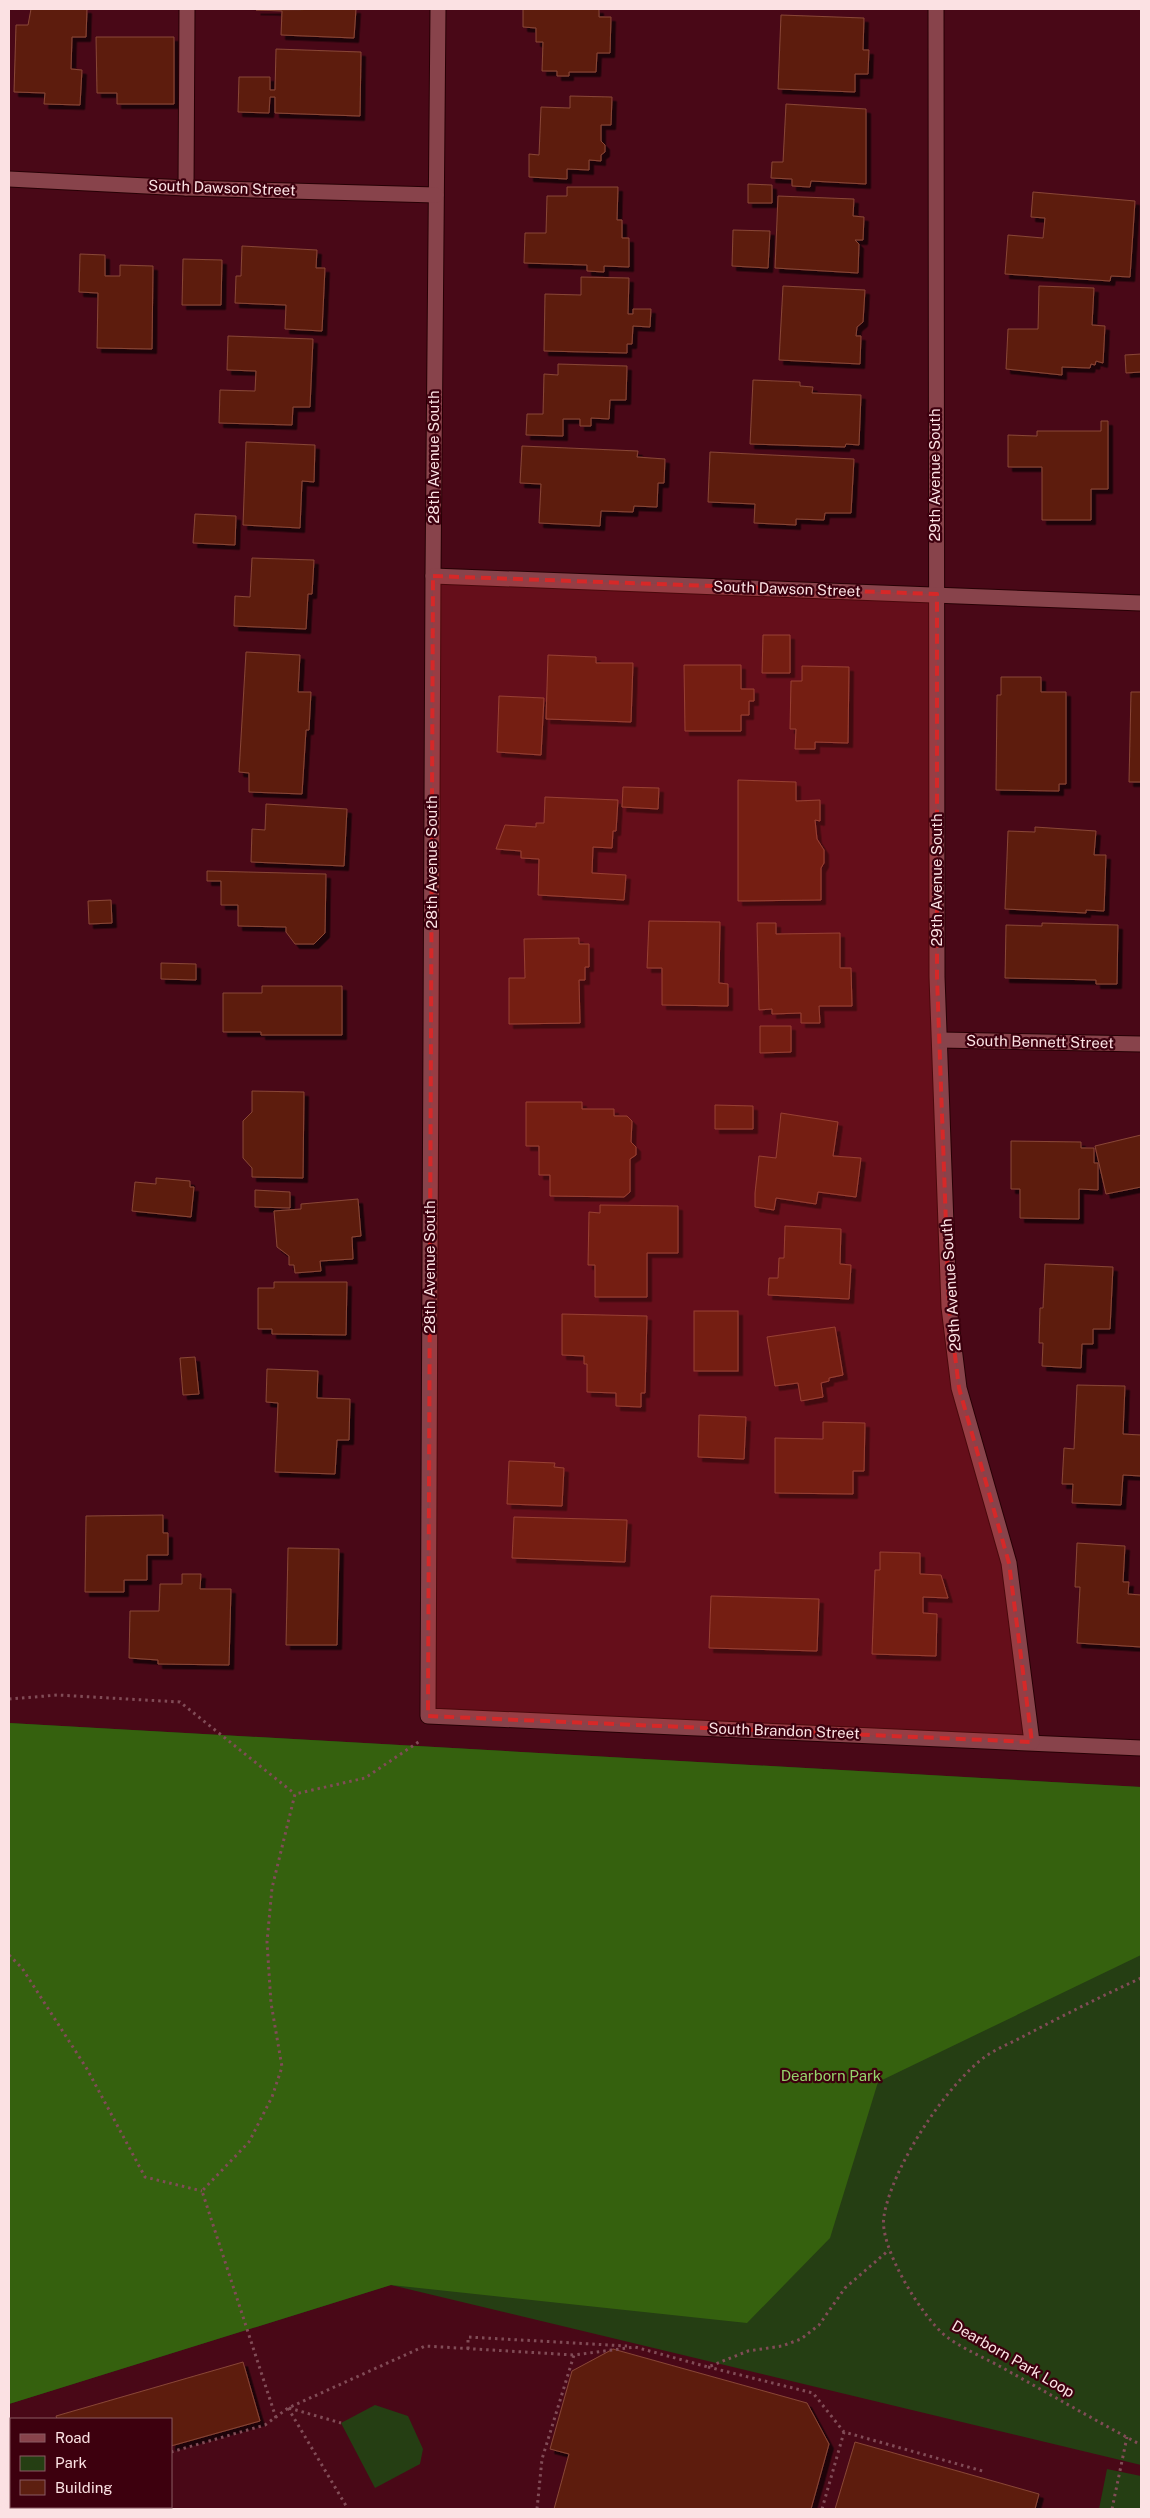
<svg xmlns="http://www.w3.org/2000/svg" width="1150" height="2518" font-family="'Public Sans',sans-serif">
	<defs>
		<filter id="shadow"><feDropShadow dx="4.5" dy="4.5" stdDeviation="0" flood-color="#0009"/></filter>
	</defs>
	<rect width="100%" height="100%" fill="#490817"/>
	<g fill="#253e13">
		<polygon points="9,1723 1141,1787 1141,2465 391,2285 9,2404"/>
		<polygon points="375,2405 408,2416 423,2449 420,2464 375,2488 341,2423"/>
		<polygon points="1107,2469 1141,2476 1141,2509 1099,2509"/>
	</g>
	<polygon fill="#35610e" points="9,1723 1141,1787 1141,1955 878,2082 830,2238 747,2323 391,2285 9,2404"/>
	<g fill="#5d1f10" stroke="#894636" filter="url(#shadow)">
		<polygon points="31,9 87,9 86,37 72,37 71,69 82,70 80,105 44,104 45,93 14,92 16,25 28,25"/>
		<polygon points="356,9 354,38 281,35 282,11 256,10"/>
		<polygon points="523,9 599,9 599,17 611,17 610,53 597,53 596,72 569,72 569,76 557,76 557,71 542,71 543,42 536,42 536,28 523,27"/>
		<polygon points="781,15 864,18 863,50 869,50 868,74 855,74 855,92 778,89"/>
		<polygon points="96,37 174,37 174,104 117,104 117,93 97,93"/>
		<polygon points="276,49 361,52 360,116 275,113 275,97 270,97 269,113 238,112 239,77 270,77 270,90 275,90"/>
		<polygon points="570,96 612,97 611,125 601,125 601,141 605,145 605,152 601,155 601,161 589,160 589,170 567,169 567,179 529,177 529,154 539,155 541,107 570,108"/>
		<polygon points="786,104 866,109 866,184 811,181 810,187 792,186 792,179 771,178 772,162 783,162"/>
		<polygon points="748,184 772,185 772,203 748,203"/>
		<polygon points="567,187 618,187 617,220 622,220 622,238 629,238 629,267 604,266 604,272 587,271 587,265 524,263 525,233 546,233 547,196 567,196"/>
		<polygon points="1033,192 1135,201 1130,277 1111,276 1110,281 1005,274 1008,235 1043,238 1045,218 1031,217"/>
		<polygon points="778,196 854,199 853,216 864,217 863,240 855,240 859,244 858,273 775,268"/>
		<polygon points="733,230 770,231 768,268 732,266"/>
		<polygon points="242,246 317,250 316,268 325,268 322,331 285,329 286,305 235,303 236,276 241,276"/>
		<polygon points="80,254 105,255 105,276 120,276 120,265 153,266 152,349 97,348 98,293 79,292"/>
		<polygon points="183,259 222,260 221,305 182,305"/>
		<polygon points="581,277 629,278 628,314 633,314 633,309 651,309 650,327 633,326 632,344 627,344 627,353 544,351 545,294 581,295"/>
		<polygon points="783,286 865,290 863,322 857,327 856,336 861,336 860,364 779,360"/>
		<polygon points="1039,286 1094,288 1092,325 1105,326 1103,363 1096,361 1095,365 1091,364 1090,368 1062,367 1062,375 1006,369 1008,329 1038,329"/>
		<polygon points="228,336 313,339 310,407 293,407 292,425 219,423 220,390 255,391 256,371 227,370"/>
		<polygon points="1141,354 1141,372 1126,373 1125,355"/>
		<polygon points="558,364 627,366 626,400 610,400 609,419 591,418 591,426 580,426 580,419 563,419 563,436 526,435 527,414 543,414 544,374 558,375"/>
		<polygon points="753,380 800,382 800,386 813,387 812,393 861,395 859,445 846,444 845,447 750,444"/>
		<polygon points="1101,421 1108,421 1108,489 1091,489 1091,520 1042,520 1042,467 1008,467 1008,435 1037,436 1037,431 1101,431"/>
		<polygon points="246,442 315,445 314,482 302,481 300,528 243,525"/>
		<polygon points="522,446 638,451 637,457 665,459 664,483 658,483 657,507 634,506 633,512 601,511 600,526 539,523 541,484 520,483"/>
		<polygon points="710,452 854,459 851,513 825,513 824,520 796,519 796,525 754,523 755,504 708,502"/>
		<polygon points="195,514 236,516 235,545 193,543"/>
		<polygon points="252,558 314,560 312,594 308,594 306,629 234,626 235,596 250,597"/>
		<polygon points="763,635 790,635 790,673 762,673"/>
		<polygon points="246,652 300,655 298,692 311,692 309,730 306,730 302,794 249,792 249,773 239,772"/>
		<polygon points="548,655 596,657 596,663 633,663 631,722 546,719"/>
		<polygon points="684,665 741,665 741,689 754,689 754,701 749,701 749,715 741,715 741,731 685,731"/>
		<polygon points="802,666 849,667 848,743 815,742 815,749 795,749 796,729 790,729 791,681 802,681"/>
		<polygon points="1001,677 1041,677 1041,692 1066,692 1066,784 1059,784 1059,791 996,790 997,695 1001,695"/>
		<polygon points="1131,692 1141,692 1141,782 1129,782"/>
		<polygon points="499,696 544,698 541,755 497,752"/>
		<polygon points="738,780 796,782 796,801 820,800 820,821 815,820 817,839 824,850 824,863 821,868 821,900 738,901"/>
		<polygon points="623,787 659,788 658,809 622,807"/>
		<polygon points="545,797 618,800 616,831 613,831 612,848 593,847 592,873 626,875 624,900 538,895 539,859 521,858 521,851 496,849 505,825 536,827 536,823 544,823"/>
		<polygon points="266,804 347,809 344,866 251,862 252,829 265,830"/>
		<polygon points="1035,827 1096,831 1094,855 1106,855 1104,911 1086,910 1086,913 1005,909 1008,831 1035,832"/>
		<polygon points="207,871 326,874 325,933 314,944 295,944 286,932 286,927 238,926 238,905 221,905 221,881 207,881"/>
		<polygon points="111,900 112,923 89,924 88,901"/>
		<polygon points="649,921 720,922 719,983 728,984 728,1006 662,1005 662,968 647,968"/>
		<polygon points="757,923 776,923 776,934 840,933 840,968 851,968 852,1006 819,1006 820,1023 801,1023 801,1013 772,1014 772,1009 759,1010"/>
		<polygon points="1042,923 1118,925 1117,984 1096,984 1096,980 1005,978 1006,925 1042,926"/>
		<polygon points="579,938 579,944 589,944 589,967 585,967 585,980 579,980 580,1023 509,1024 509,978 525,978 524,939"/>
		<polygon points="161,963 196,964 196,980 161,979"/>
		<polygon points="262,986 342,986 342,1035 261,1035 261,1032 223,1032 223,993 262,993"/>
		<polygon points="760,1026 791,1026 791,1052 760,1053"/>
		<polygon points="252,1091 304,1092 303,1178 252,1177 252,1168 243,1158 243,1121 252,1112"/>
		<polygon points="526,1102 582,1102 582,1109 614,1109 614,1116 627,1116 632,1121 631,1142 636,1147 636,1155 630,1159 630,1192 624,1197 550,1196 550,1175 539,1175 539,1146 526,1146"/>
		<polygon points="715,1105 753,1106 753,1129 715,1129"/>
		<polygon points="781,1113 838,1122 833,1156 861,1158 856,1197 818,1192 816,1204 776,1198 774,1210 755,1207 755,1193 759,1156 776,1158"/>
		<polygon points="1141,1135 1141,1187 1106,1194 1095,1146"/>
		<polygon points="1011,1141 1081,1142 1081,1148 1094,1148 1094,1163 1098,1163 1098,1190 1079,1189 1079,1219 1020,1218 1020,1189 1011,1189"/>
		<polygon points="156,1178 190,1181 190,1187 194,1187 191,1217 132,1211 135,1182 156,1184"/>
		<polygon points="255,1190 290,1192 290,1208 255,1207"/>
		<polygon points="358,1199 361,1236 352,1237 353,1259 320,1261 321,1271 295,1273 294,1265 289,1265 289,1256 277,1247 274,1211 301,1209 301,1204"/>
		<polygon points="600,1205 678,1206 678,1253 647,1253 647,1297 595,1297 595,1265 588,1265 589,1212 600,1213"/>
		<polygon points="785,1226 841,1229 840,1264 851,1265 849,1299 768,1295 769,1278 778,1278 779,1258 784,1258"/>
		<polygon points="1045,1264 1113,1267 1110,1329 1093,1329 1093,1344 1082,1344 1081,1368 1042,1366 1043,1343 1039,1343 1040,1308 1043,1308"/>
		<polygon points="274,1282 347,1282 346,1335 272,1334 272,1329 258,1329 258,1288 274,1288"/>
		<rect x="694" y="1311" width="44" height="60"/>
		<polygon points="562,1314 647,1316 645,1393 641,1393 641,1407 616,1406 616,1393 587,1392 587,1364 584,1364 584,1356 562,1355"/>
		<polygon points="835,1327 843,1375 829,1378 829,1381 821,1383 823,1397 801,1401 798,1383 775,1386 767,1337"/>
		<polygon points="195,1357 199,1394 183,1395 180,1358"/>
		<polygon points="267,1369 318,1371 317,1398 350,1399 349,1440 337,1440 335,1474 275,1472 278,1403 266,1402"/>
		<polygon points="1077,1385 1125,1386 1123,1434 1141,1435 1141,1476 1123,1475 1121,1505 1072,1503 1073,1484 1062,1484 1064,1448 1074,1449"/>
		<polygon points="699,1415 746,1417 744,1459 698,1457"/>
		<polygon points="823,1422 865,1423 864,1471 853,1471 853,1494 775,1493 775,1438 823,1439"/>
		<polygon points="509,1461 555,1463 554,1467 564,1468 562,1506 507,1504"/>
		<polygon points="163,1515 163,1533 168,1533 168,1555 147,1555 147,1580 124,1580 124,1592 85,1592 86,1516"/>
		<polygon points="514,1517 627,1520 625,1562 512,1558"/>
		<polygon points="1077,1543 1125,1546 1123,1582 1129,1582 1128,1594 1141,1595 1141,1647 1077,1643 1080,1587 1075,1587"/>
		<polygon points="288,1548 339,1549 337,1645 286,1645"/>
		<polygon points="880,1552 920,1553 920,1574 941,1575 948,1598 923,1597 923,1613 937,1614 936,1656 872,1654 875,1570 880,1570"/>
		<polygon points="182,1574 201,1574 200,1589 231,1589 229,1665 158,1664 158,1660 129,1658 130,1611 159,1611 160,1584 182,1584"/>
		<polygon points="711,1596 819,1599 817,1651 709,1648"/>
		<polygon points="613,2349 807,2403 829,2444 811,2509 554,2509 569,2454 550,2449 572,2371"/>
		<polygon points="243,2362 260,2421 171,2446 171,2419 57,2419 56,2416"/>
		<polygon points="855,2442 1039,2494 1035,2509 835,2509"/>
	</g>
	<g fill="none" stroke-linecap="round" stroke-linejoin="round">
		<g stroke="#270005" stroke-width="17">
			<polyline id="lane" points="186,188 187,9"/>
		</g>
		<g stroke="#270005" stroke-width="17">
			<g id="street">
				<polyline points="438,9 433,576 428,1716 1141,1748"/>
				<polyline points="936,9 937,977 949,1307 959,1388 1009,1563 1032,1742"/>
				<polyline points="9,179 186,188 436,195"/>
				<polyline points="433,576 1141,603"/>
				<polyline points="940,1040 1141,1044"/>
			</g>
		</g>
		<g stroke="#814c57" stroke-width="3" stroke-dasharray="2.5 4" stroke-linecap="butt">
			<polyline points="9,1699 58,1695 180,1702 295,1794"/>
			<polyline points="9,1955 22,1968 87,2069 145,2177 202,2191"/>
			<path d="M1141 1978C1102 1996 1064 2015 1026 2035 1013 2042 998 2048 986 2056 946 2085 892 2167 884 2216 878 2246 923 2319 947 2337 963 2349 985 2358 1003 2368 1049 2394 1095 2420 1141 2445"/>
			<polyline points="468,2349 468,2337 627,2346"/>
			<polyline points="708,2367 813,2393 844,2432 986,2472"/>
			<polyline points="288,2408 348,2509"/>
			<polyline points="289,2408 341,2423"/>
			<polyline points="276,2418 202,2191 249,2142 272,2097 282,2067 271,2003 267,1942 272,1888 295,1794 365,1778 420,1741"/>
			<polyline points="171,2452 265,2425 288,2408 425,2346 574,2355"/>
			<polyline points="537,2509 542,2459 574,2355 635,2347 708,2367 748,2351 782,2346 801,2339 819,2325 845,2288 889,2250"/>
			<polyline points="822,2509 844,2432"/>
			<polyline points="1112,2509 1127,2437"/>
		</g>
		<use href="#lane" stroke="#88434b" stroke-width="15"/>
		<use href="#street" stroke="#88434b" stroke-width="15"/>
	</g>
	<path fill="#d62828" fill-opacity="0.2" stroke="#d62828" stroke-width="4" stroke-dasharray="10 6" stroke-linejoin="round" d="M433 576 937 594V977L949 1307 959 1388 1009 1563 1032 1742 428 1716Z"/>
	<g text-anchor="middle" stroke-width="4.5" stroke-linejoin="round" paint-order="stroke">
		<g font-size="15" fill="#fbe1e3" stroke="#3d000e">
			<text transform="translate(222 188) rotate(2)" y="5">South Dawson Street</text>
			<text transform="translate(434 457) rotate(-90)" y="5">28th Avenue South</text>
			<text transform="translate(935 475) rotate(-90)" y="5">29th Avenue South</text>
			<text transform="translate(787 589) rotate(2)" y="5">South Dawson Street</text>
			<text transform="translate(432 862) rotate(-90)" y="5">28th Avenue South</text>
			<text transform="translate(937 880) rotate(-90)" y="5">29th Avenue South</text>
			<text transform="translate(1040 1042) rotate(1)" y="5">South Bennett Street</text>
			<text transform="translate(430 1267) rotate(-90)" y="5">28th Avenue South</text>
			<text transform="translate(951 1285) rotate(-94)" y="5">29th Avenue South</text>
			<text transform="translate(784 1731) rotate(2)" y="5">South Brandon Street</text>
			<text transform="translate(1013 2359) rotate(30)" y="5">Dearborn Park Loop</text>
		</g>
		<g font-size="15" fill="#95d36c" stroke="#3d000e">
			<text x="831" y="2081">Dearborn Park</text>
		</g>
	</g>
	<rect width="1150" height="2518" fill="none" stroke="#fbe1e3" stroke-width="20"/>
	<rect x="10" y="2418" width="162" height="90" fill="#3d000e" stroke="#895a63"/>
	<rect x="20" y="2434" width="25" height="8" fill="#88434b" stroke="#895a63"/>
	<text x="55" y="2443" font-size="15" fill="#fbe1e3">Road</text>
	<rect x="20" y="2456" width="25" height="15" fill="#253e13" stroke="#895a63"/>
	<text x="55" y="2468" font-size="15" fill="#fbe1e3">Park</text>
	<rect x="20" y="2480" width="25" height="15" fill="#5d1f10" stroke="#895a63"/>
	<text x="55" y="2493" font-size="15" fill="#fbe1e3">Building</text>
</svg>
